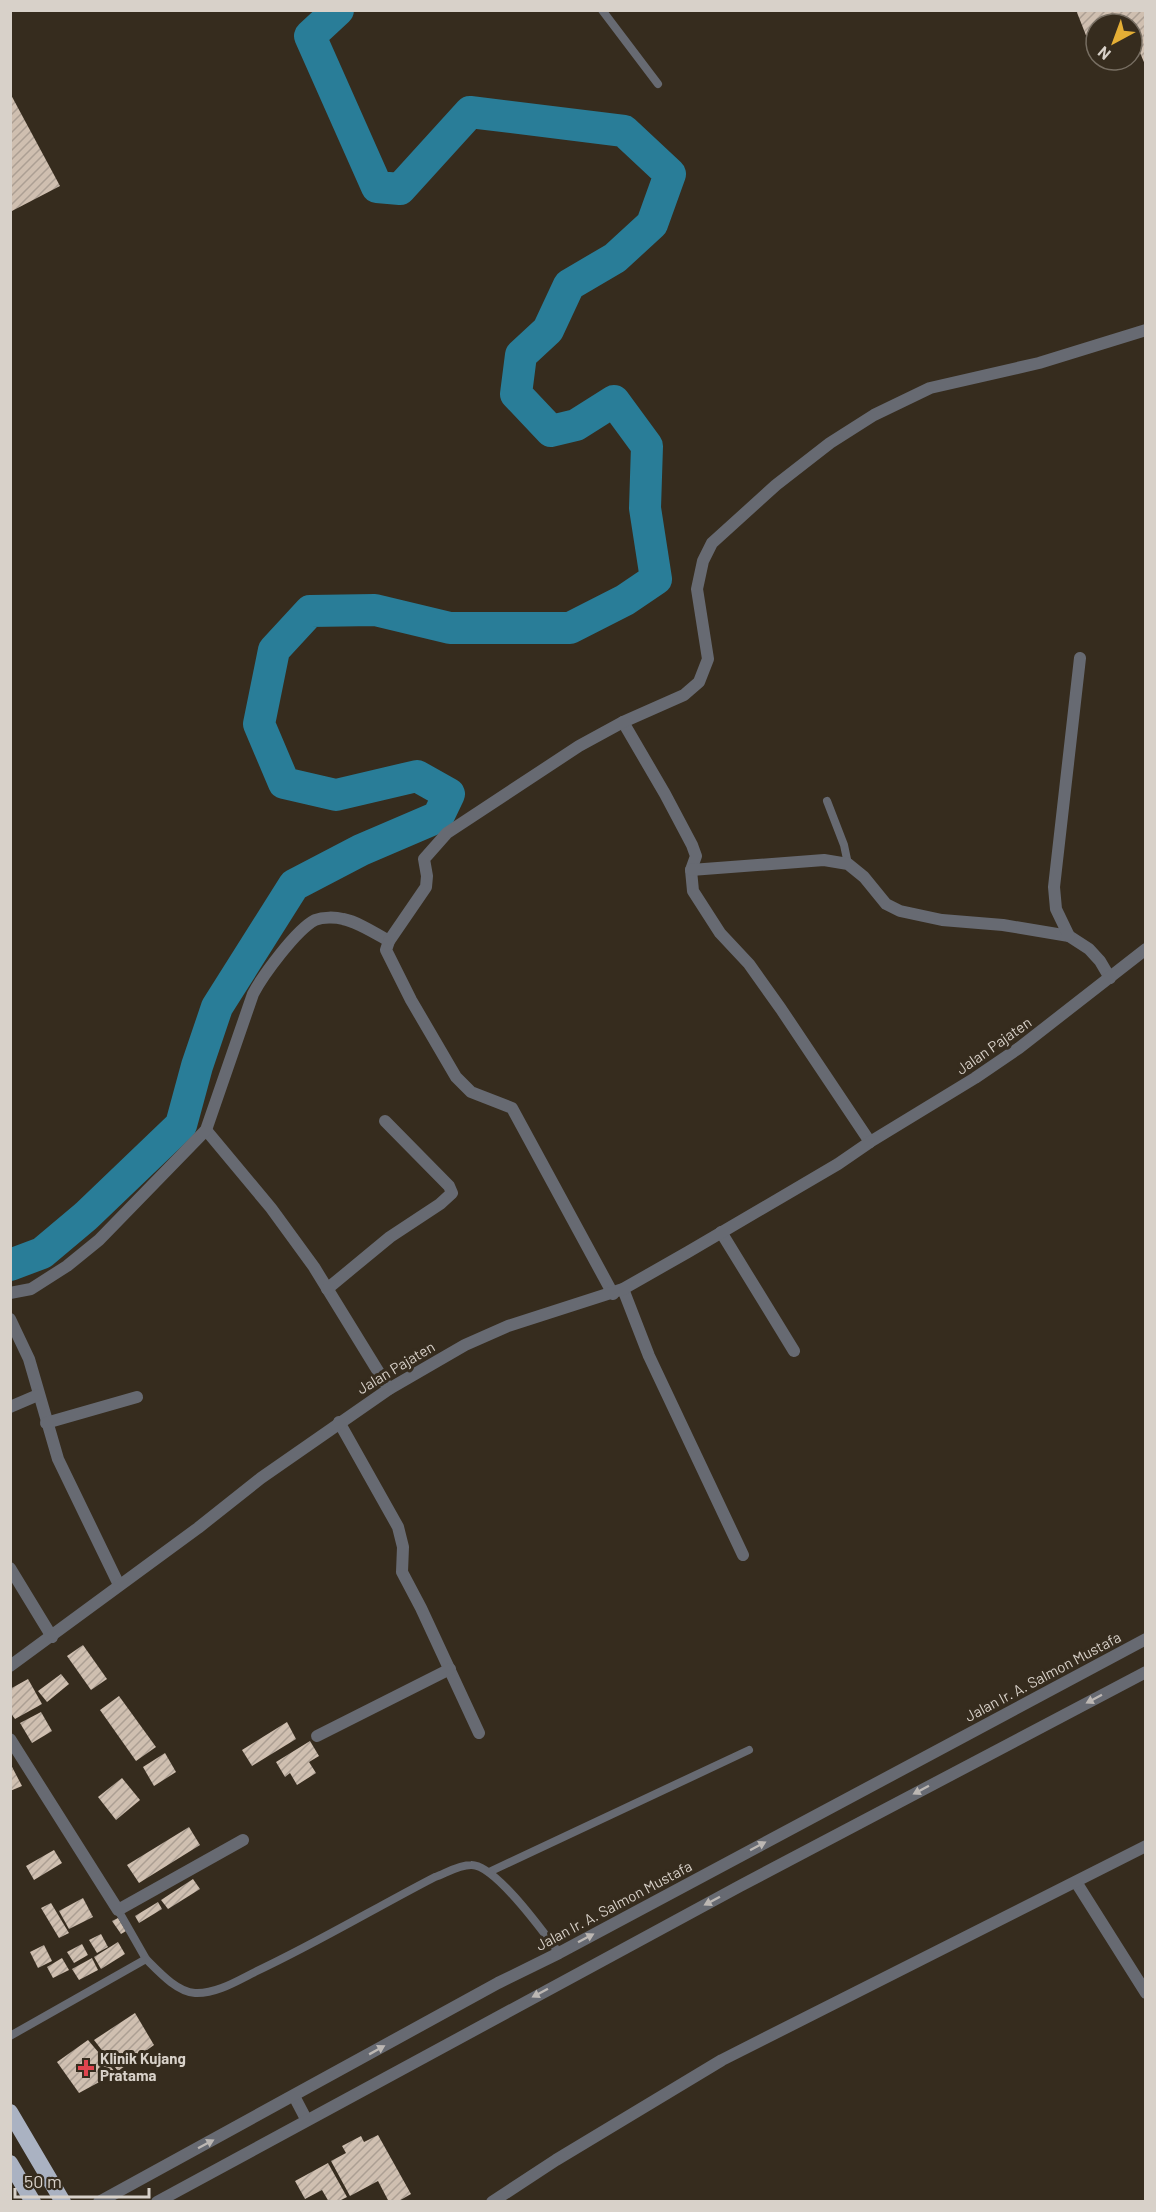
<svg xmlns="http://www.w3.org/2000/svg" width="1156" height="2212" font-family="Barlow,sans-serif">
	<defs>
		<pattern id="building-hatch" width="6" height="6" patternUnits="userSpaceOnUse" patternTransform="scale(1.5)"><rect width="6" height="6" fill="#cfbfb0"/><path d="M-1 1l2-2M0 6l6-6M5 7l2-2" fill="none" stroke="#ac9f93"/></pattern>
	</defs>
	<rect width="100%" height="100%" fill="#362c1e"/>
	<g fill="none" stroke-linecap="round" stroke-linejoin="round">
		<polyline stroke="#297d98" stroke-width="32" points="10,1265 42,1253 86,1216 181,1125 197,1066 217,1007 294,885 361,850 438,817 449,794 417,776 336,795 284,783 259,724 274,650 310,611 375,610 450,628 570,628 625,600 656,579 645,508 647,446 614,401 576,425 551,431 516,394 521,355 548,330 569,285 615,258 652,224 670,174 624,131 470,112 400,189 377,187 310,36 338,10"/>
	</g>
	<g fill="url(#building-hatch)">
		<polygon points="1076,10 1146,10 1146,67 1132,34 1132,24 1096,24 1096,35 1087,38"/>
		<polygon points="10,93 60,186 10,212"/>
		<polygon points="83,1645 107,1679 91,1690 67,1656"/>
		<polygon points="61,1674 69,1684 47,1702 38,1691"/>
		<polygon points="28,1679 42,1704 15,1719 10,1712 10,1689"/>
		<polygon points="119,1696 156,1747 136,1761 100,1710"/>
		<polygon points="41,1712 52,1731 32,1743 20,1723"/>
		<polygon points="287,1722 296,1739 252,1766 242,1750"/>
		<polygon points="310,1741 319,1756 309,1762 316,1773 297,1785 290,1773 285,1777 276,1762"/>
		<polygon points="165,1753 176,1772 154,1786 143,1767"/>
		<polygon points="10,1763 22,1786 10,1791"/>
		<polygon points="122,1778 140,1800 116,1820 98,1797"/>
		<polygon points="189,1827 200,1845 139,1883 127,1865"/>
		<polygon points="54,1850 62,1863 34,1880 26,1866"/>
		<polygon points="193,1879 200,1889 168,1909 161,1900"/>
		<polygon points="83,1898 93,1917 69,1929 59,1911"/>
		<polygon points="158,1902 162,1909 139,1923 135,1916"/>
		<polygon points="51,1903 69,1933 59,1938 41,1908"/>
		<polygon points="118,1918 126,1931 121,1934 112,1921"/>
		<polygon points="101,1934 108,1947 97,1953 89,1940"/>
		<polygon points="118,1942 125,1954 101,1969 94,1957"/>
		<polygon points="82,1944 88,1955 74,1963 67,1952"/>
		<polygon points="44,1945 52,1961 38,1968 30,1952"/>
		<polygon points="62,1958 69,1970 53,1978 47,1967"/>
		<polygon points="92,1958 98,1970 79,1980 72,1969"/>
		<polygon points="135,2013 154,2045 118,2071 94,2040"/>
		<polygon points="88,2040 116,2073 79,2093 57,2062"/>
		<polygon points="378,2135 411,2194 397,2202 389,2202 378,2181 350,2196 331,2161 346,2153 342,2146 361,2136 364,2142"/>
		<polygon points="328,2163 347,2197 337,2202 329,2202 322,2190 305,2199 295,2181"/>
	</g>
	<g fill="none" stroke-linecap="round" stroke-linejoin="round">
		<g stroke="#676a72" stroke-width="8">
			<polyline points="602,10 658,84"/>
			<polyline points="827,801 844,845 848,864"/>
			<polyline points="489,1872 749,1750"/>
			<polyline points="118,1910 146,1959"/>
			<path d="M10 2036 146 1959C159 1972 177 1992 195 1993 216 1994 237 1981 255 1972 317 1943 375 1908 435 1877 446 1873 459 1865 471 1865 495 1864 544 1933 559 1953"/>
		</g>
		<g stroke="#676a72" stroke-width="12">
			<polyline points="623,722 665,794 692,845 696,856 691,870 693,891 720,933 749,964 781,1009 870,1142"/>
			<polyline points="691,870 824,860 848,864 864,877 886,904 900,911 942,920 1003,925 1069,936 1089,949 1100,961 1110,978"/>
			<polyline points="1069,936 1056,909 1054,887 1080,658"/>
			<polyline points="206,1130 271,1208 314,1267 389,1389"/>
			<polyline points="721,1232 794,1351"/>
			<polyline points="327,1289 390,1237 440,1204 452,1193 449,1186 385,1121"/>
			<polyline points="623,1289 649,1356 743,1555"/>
			<path d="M10 1293 31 1289 67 1266 99 1240 206 1130 253 994C263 975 296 930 315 920 323 917 335 917 343 919 358 922 375 933 389 941"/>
			<polyline points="613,1294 512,1108 471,1092 456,1077 411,1000 386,950 389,941 426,887 427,876 424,859 447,833 579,746 623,722 684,695 699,682 708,659 697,589 703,561 712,543 776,485 830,443 874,415 930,388 1039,363 1146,330"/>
			<polyline points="10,1319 29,1359 58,1459 119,1585"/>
			<polyline points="10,1407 38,1395"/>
			<polyline points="339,1422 398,1527 403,1547 402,1572 421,1608 479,1733"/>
			<polyline points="46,1423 137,1397"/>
			<polyline points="10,1568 52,1637"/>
			<polyline points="10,1666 198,1528 261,1478 389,1389 465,1345 508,1326 623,1289 688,1252 838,1164 870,1142 975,1078 1019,1048 1146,949"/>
			<polyline points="317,1736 450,1669"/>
			<polyline points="10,1739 118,1910 243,1840"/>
			<polyline points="1076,1882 1146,1993"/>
			<polyline points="294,2096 306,2119"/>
			<polyline points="492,2202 556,2160 722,2060 1146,1846"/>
		</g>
		<g stroke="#676a72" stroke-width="12">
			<polyline points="99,2202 498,1983 559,1953 1146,1639"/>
			<polyline points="157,2202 740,1886 1146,1672"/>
		</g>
		<g stroke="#aab2c2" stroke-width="16">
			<polyline points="10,2112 63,2202"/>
			<polyline points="10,2163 33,2202"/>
		</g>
	</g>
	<defs><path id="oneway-solid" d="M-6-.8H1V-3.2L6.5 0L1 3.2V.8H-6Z" transform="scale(1.5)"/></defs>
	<g fill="#bcb7b3">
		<use href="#oneway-solid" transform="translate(1094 1699) rotate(152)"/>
		<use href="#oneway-solid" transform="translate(921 1790) rotate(152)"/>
		<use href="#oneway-solid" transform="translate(758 1846) rotate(-28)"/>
		<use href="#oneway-solid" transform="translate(712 1901) rotate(152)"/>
		<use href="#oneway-solid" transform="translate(586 1938) rotate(-28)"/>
		<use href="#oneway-solid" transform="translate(540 1993) rotate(152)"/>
		<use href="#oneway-solid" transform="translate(377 2050) rotate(-29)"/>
		<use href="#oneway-solid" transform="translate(206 2144) rotate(-28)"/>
	</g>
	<path fill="#e0444e" stroke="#362c1e" stroke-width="2" d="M83 2059h6v6h6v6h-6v6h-6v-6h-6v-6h6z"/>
	<g text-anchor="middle" stroke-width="6" stroke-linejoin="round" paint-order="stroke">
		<g font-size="15" fill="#d8d1c9" stroke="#362c1e">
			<text transform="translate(994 1046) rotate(-35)" y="5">Jalan Pajaten</text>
			<text transform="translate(396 1368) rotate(-31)" y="5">Jalan Pajaten</text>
			<text transform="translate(1043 1677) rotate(-28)" y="5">Jalan Ir. A. Salmon Mustafa</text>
			<text transform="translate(614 1906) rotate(-28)" y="5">Jalan Ir. A. Salmon Mustafa</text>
		</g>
		<g font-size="15" font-weight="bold" fill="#d8d1c9" stroke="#362c1e" text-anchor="start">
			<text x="100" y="2064">Klinik Kujang<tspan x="100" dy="17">Pratama</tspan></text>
		</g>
	</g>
	<rect width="1156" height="2212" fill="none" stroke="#d8d1c9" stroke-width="24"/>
	<g transform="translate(1114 42) rotate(221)"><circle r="28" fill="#362c1e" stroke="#776e62" stroke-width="1.5"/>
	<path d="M0-4.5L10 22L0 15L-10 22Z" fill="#e4ae35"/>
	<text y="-9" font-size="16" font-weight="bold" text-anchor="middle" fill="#d8d1c9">N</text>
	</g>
	<path d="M15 2188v9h134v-9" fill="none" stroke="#d8d1c9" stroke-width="3"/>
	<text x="24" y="2188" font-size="18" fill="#d8d1c9" stroke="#362c1e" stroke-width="4.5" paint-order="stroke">50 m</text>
</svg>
